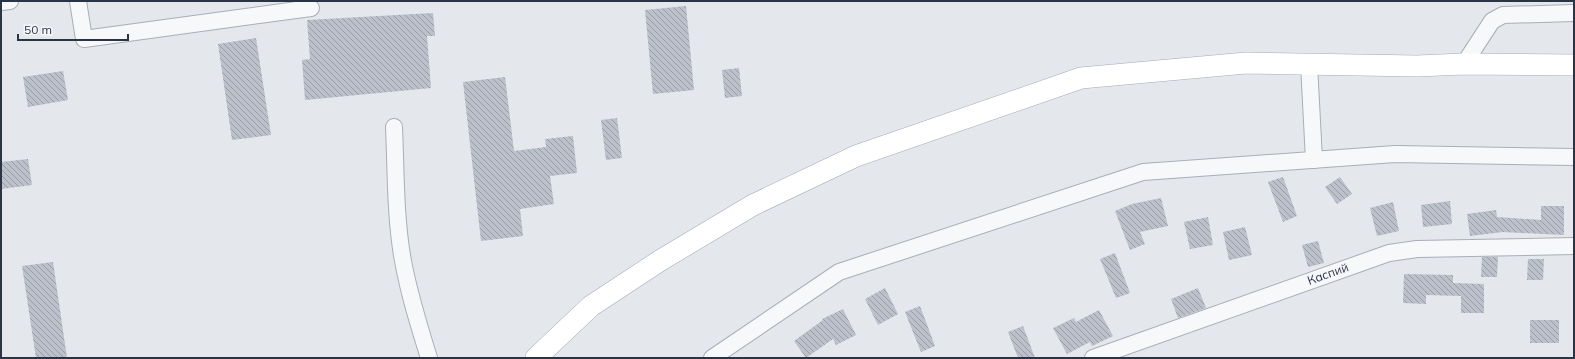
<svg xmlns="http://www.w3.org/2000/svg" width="1575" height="359" font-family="Mulish,sans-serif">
	<defs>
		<pattern id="building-back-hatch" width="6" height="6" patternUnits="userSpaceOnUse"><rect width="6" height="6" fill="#bbc0ca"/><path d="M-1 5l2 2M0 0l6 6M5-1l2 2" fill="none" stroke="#989da6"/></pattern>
	</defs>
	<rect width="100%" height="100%" fill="#e4e7ec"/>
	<g fill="url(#building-back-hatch)">
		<polygon points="686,6 694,90 653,94 645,10"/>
		<polygon points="433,13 435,36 427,36 431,88 305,100 302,60 310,59 307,20"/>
		<polygon points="256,38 271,135 232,140 218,44"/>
		<polygon points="739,68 742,96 725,98 722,70"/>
		<polygon points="63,71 68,100 28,107 23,77"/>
		<polygon points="505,77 514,151 546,147 545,139 573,136 577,173 550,176 554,204 520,209 523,236 481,241 463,82"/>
		<polygon points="617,118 622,158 606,160 601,120"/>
		<polygon points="28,159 32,185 1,189 1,162"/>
		<polygon points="1283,177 1297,216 1283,222 1268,182"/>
		<polygon points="1340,177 1352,194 1337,204 1325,187"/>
		<polygon points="1161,198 1168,226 1140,232 1145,244 1130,250 1115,211 1132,204"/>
		<polygon points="1450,201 1452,224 1423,227 1421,205"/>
		<polygon points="1393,202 1399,231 1377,236 1370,208"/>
		<polygon points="1541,206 1564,206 1564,235 1503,232 1470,236 1467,214 1496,210 1497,217 1541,220"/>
		<polygon points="1208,217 1213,245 1190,249 1184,222"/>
		<polygon points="1245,227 1252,255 1229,260 1223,232"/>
		<polygon points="1318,241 1324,263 1308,267 1302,245"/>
		<polygon points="1115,253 1130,293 1116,298 1100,259"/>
		<polygon points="1482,257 1498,257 1497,277 1481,277"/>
		<polygon points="1528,259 1544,259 1543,280 1527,280"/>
		<polygon points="53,262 67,358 36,358 22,266"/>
		<polygon points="1404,274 1453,275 1453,283 1484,284 1484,313 1461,313 1461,296 1426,295 1426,304 1403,303"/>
		<polygon points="885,288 898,314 878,325 865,299"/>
		<polygon points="1198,288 1206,308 1178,318 1171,299"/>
		<polygon points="920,306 935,346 921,352 905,312"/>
		<polygon points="843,309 856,335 836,345 833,339 806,358 794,341 823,320 822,319"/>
		<polygon points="1099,310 1113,336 1092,346 1090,342 1067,354 1053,328 1074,318 1076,322"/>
		<rect x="1530" y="320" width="29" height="23"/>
		<polygon points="1023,326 1035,358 1018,358 1008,332"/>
	</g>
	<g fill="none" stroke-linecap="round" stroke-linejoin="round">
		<g stroke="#a9aeb7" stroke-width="18">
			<g id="minor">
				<polyline points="78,1 84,39 311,8"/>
				<polyline points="1,2 10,1"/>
				<polyline points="1309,64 1314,160"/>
				<polyline points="1464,64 1492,21 1503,15 1574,13"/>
				<path d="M394 127C396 171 395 217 403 261 409 294 419 326 429 358"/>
				<polyline points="712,358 839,272 1143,172 1395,154 1574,157"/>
				<polyline points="1093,358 1389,253 1417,249 1574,246"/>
			</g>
		</g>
		<g stroke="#a3abb8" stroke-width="22">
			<polyline id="major" points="536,358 591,306 661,260 753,205 856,156 1081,78 1246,63 1417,66 1464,64 1574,65"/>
		</g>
		<use href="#minor" stroke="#f7f8fa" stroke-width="16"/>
		<use href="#major" stroke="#fff" stroke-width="21"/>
	</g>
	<g text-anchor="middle" stroke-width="3" stroke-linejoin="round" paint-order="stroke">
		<g font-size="12" fill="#2b3445" stroke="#f4f6f9">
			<text transform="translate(1328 274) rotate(-20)" y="4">Каспий</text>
		</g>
	</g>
	<rect width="1575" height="359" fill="none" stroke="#2b3445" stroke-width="4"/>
	<path d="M18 34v6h110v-6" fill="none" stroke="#2b3445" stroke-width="2"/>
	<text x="24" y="34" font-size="12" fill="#2b3445" stroke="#f4f6f9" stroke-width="3" paint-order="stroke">50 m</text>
</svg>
